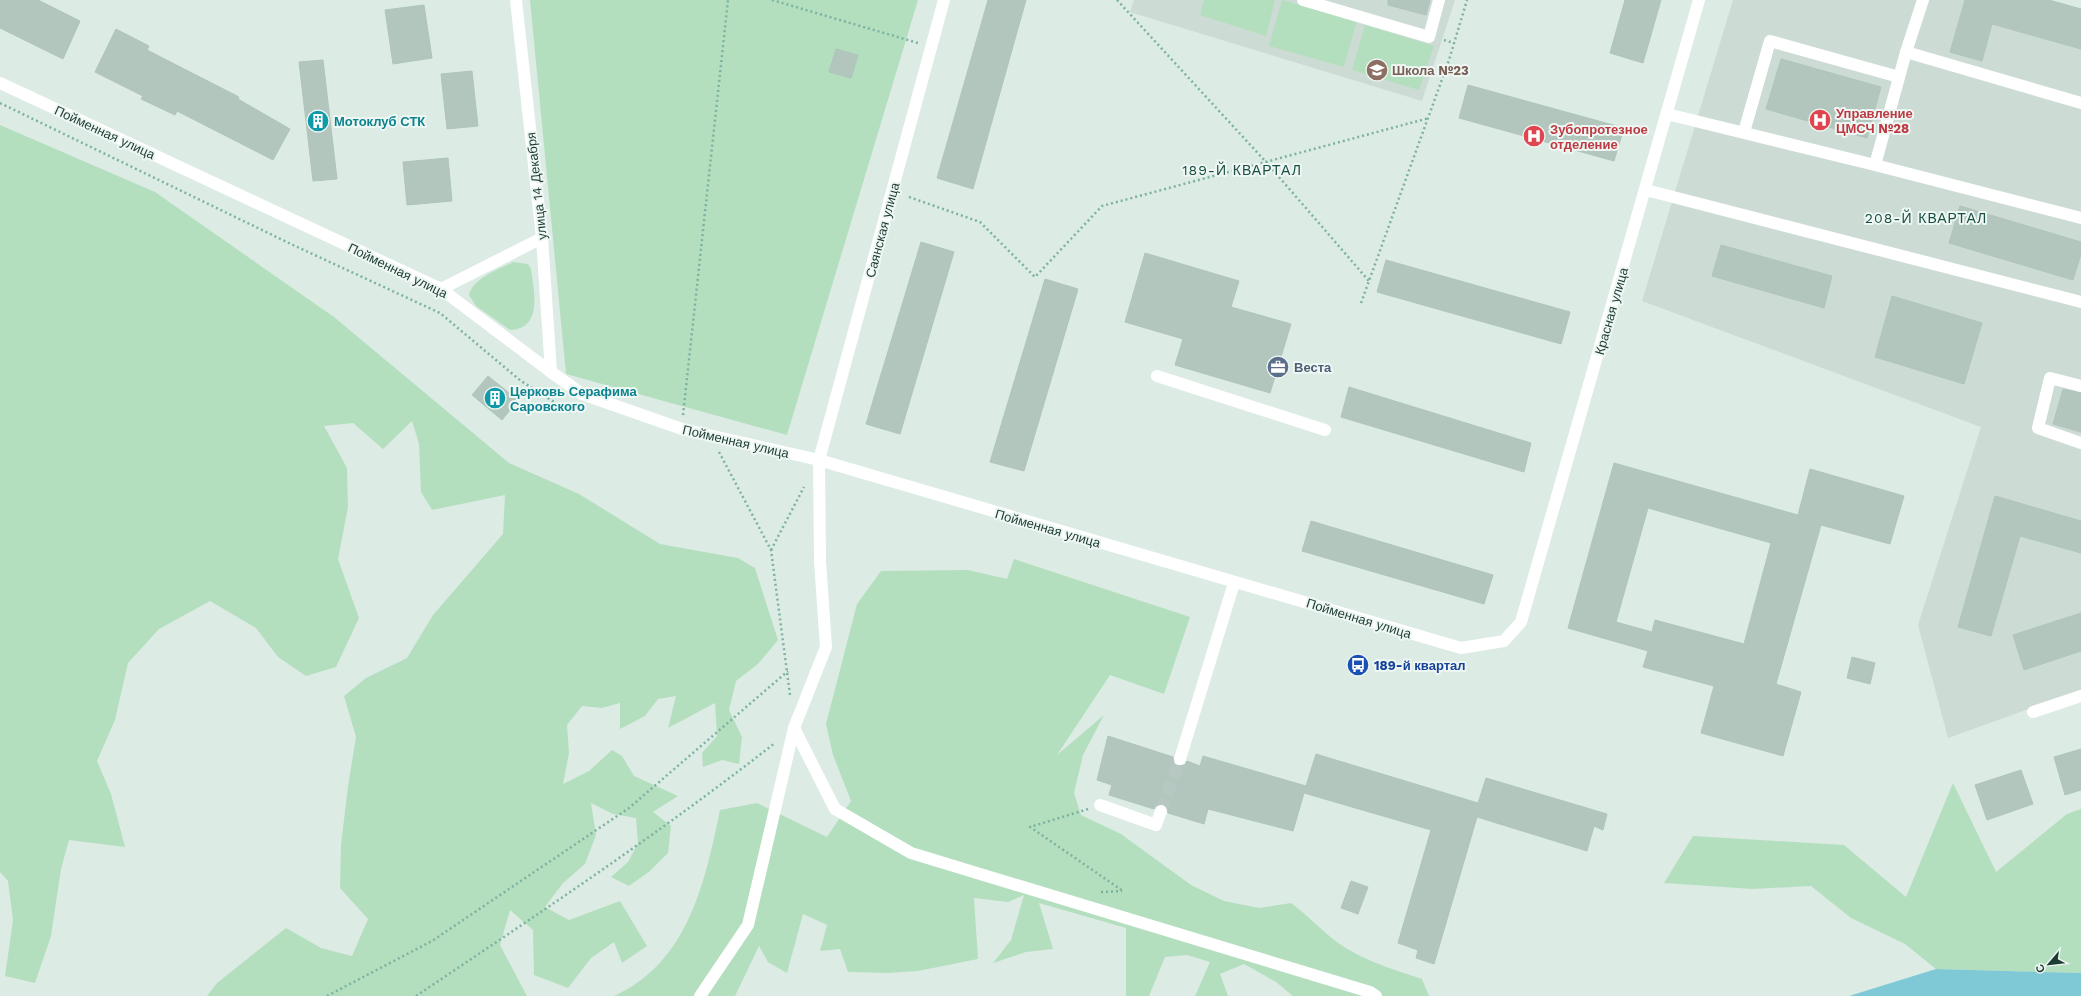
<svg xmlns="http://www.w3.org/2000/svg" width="2081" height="996" font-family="'Work Sans',sans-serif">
	<rect width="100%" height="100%" fill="#ddebe5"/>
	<g fill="#ccdbd4">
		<polygon points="1134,0 1455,0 1422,101 1130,12"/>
		<polygon points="1733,0 2049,0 2081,9 2081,690 1948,738 1918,625 1981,427 1642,301"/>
	</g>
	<g fill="#b4dfbf">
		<polygon points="530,0 918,0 787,435 566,374"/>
		<polygon points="1204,0 1275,0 1266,36 1200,15"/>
		<polygon points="1282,0 1357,21 1344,67 1269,46"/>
		<polygon points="1365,25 1434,46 1419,90 1352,70"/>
		<polygon points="0,125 155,192 334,317 509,463 579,494 660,544 738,558 755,568 778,640 758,664 736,681 729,710 742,737 739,764 722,760 703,767 702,753 717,736 715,703 668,728 676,696 658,699 645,716 620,729 620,703 602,708 582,706 567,725 569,753 563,784 589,771 612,750 622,756 634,776 678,796 653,812 671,826 668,853 650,871 629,886 611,877 628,862 638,843 636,818 613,814 591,803 596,835 585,864 563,883 545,907 569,920 620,901 647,946 622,963 614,942 591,958 568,988 534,975 533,930 510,910 500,945 527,996 207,996 217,983 286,928 321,948 352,956 368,919 340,888 341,845 348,786 356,737 344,696 366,678 407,658 433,615 503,534 505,495 432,510 421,492 419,444 412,421 383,449 353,423 324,426 347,468 348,507 338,559 359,618 336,667 306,676 278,657 256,628 210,601 159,629 128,663 115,720 97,761 111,794 125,847 69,840 61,869 51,936 35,983 5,976 13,920 8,881 0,872"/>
		<path d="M513 262 528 264 531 269C534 291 543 329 510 330L476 306 469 295C473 278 499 269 513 262Z"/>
		<path d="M1014 559 1190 617 1164 694 1110 675 1057 755 1104 715 1083 755 1074 793 1081 815 1121 834 1191 885 1224 901 1259 908 1291 903C1306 914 1318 927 1333 939 1358 959 1392 969 1422 979L1429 996H1293L1276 982 1244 964 1220 974 1228 996H1195L1210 962 1187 955 1165 957 1149 996H1126V928L1039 903 1053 949 1026 952 993 963 1011 940 1024 895 1008 902 974 898 978 959 918 971 888 973 848 972 840 949 820 951 827 925 803 914 787 973 768 962 759 946 735 996H614C688 963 705 882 720 810L757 803 827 837 851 801 833 755 826 724 857 604 881 571 968 570 1007 579Z"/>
		<polygon points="1953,783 1996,872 2067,814 2081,809 2081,973 1936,969 1905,944 1851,918 1811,886 1753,889 1664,883 1693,836 1844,845 1906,897"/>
	</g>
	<polygon fill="#7fc9d6" points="1936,969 2081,973 2081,996 1849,996"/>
	<g fill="#b3c6be" stroke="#afc5bc" fill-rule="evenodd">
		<polygon points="0,0 38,0 80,21 63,59 0,28"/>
		<polygon points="988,0 1026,0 973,189 937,178"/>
		<polygon points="1388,0 1430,0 1426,15 1388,5"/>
		<polygon points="1625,0 1661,0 1643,63 1610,53"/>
		<polygon points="1965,0 2049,0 2081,9 2081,49 1992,24 1982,61 1950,52"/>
		<polygon points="424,5 432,58 393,64 385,10"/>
		<polygon points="116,29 149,46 147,50 239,97 238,99 290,129 273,160 177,111 175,115 141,99 143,96 95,72"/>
		<polygon points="836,49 858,55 851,78 829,72"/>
		<polygon points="1781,59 1881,87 1867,138 1766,109"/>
		<polygon points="323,60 337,179 313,181 299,62"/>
		<polygon points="472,71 478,126 447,129 441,74"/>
		<polygon points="1468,85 1624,128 1614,161 1459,118"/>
		<polygon points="448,158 452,201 407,205 403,162"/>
		<polygon points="1960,206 2081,242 2081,254 2073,280 1949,243"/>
		<polygon points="921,242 954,252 900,434 866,424"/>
		<polygon points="1721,245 1832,276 1824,308 1712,276"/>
		<polygon points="1145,253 1239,281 1231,307 1291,324 1270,393 1175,365 1183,339 1125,322"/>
		<polygon points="1386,260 1570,312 1561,344 1377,292"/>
		<polygon points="1045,279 1078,289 1024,471 990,462"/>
		<polygon points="1892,296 1982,323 1964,384 1875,357"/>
		<polygon points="488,376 518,400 502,420 472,395"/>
		<polygon points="1349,387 1531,443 1524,472 1341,417"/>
		<polygon points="2063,389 2081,393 2081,432 2053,424"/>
		<path d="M1614 463 1798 515 1810 469 1904 496 1890 544 1821 525 1776 684 1801 692 1783 756 1701 733 1714 686 1643 667 1648 651 1568 628ZM1648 508 1771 543 1744 644 1655 620 1652 632 1616 622Z"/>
		<polygon points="1995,496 2081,521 2081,553 2020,536 1991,636 1958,627"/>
		<polygon points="1311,521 1493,575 1484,604 1302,551"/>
		<polygon points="2081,613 2081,651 2024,670 2013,635"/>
		<polygon points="1852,657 1875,663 1870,684 1847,678"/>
		<polygon points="1108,736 1173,757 1174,764 1178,766 1185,765 1187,761 1200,766 1203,756 1306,786 1316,754 1478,803 1486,778 1607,814 1603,830 1594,826 1587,851 1477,817 1434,964 1416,958 1418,950 1398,943 1431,830 1304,793 1293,831 1208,809 1204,824 1168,813 1167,806 1163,804 1156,805 1154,809 1109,795 1112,785 1097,780"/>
		<polygon points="2081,749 2081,790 2065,795 2054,757"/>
		<polygon points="2021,770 2033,804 1987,820 1975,785"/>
		<polygon points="1351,881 1368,887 1358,914 1341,908"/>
	</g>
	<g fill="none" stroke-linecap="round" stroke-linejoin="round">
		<polyline stroke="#b7c8c2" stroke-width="12" stroke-dasharray="12 6" stroke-linecap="butt" points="1161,811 1180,759"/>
		<g stroke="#7bb2a0" stroke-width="2.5" stroke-dasharray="2 3" stroke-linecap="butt">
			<polyline points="772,0 918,43"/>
			<polyline points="1117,0 1266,162 1369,281"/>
			<polyline points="1444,40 1454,43"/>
			<polyline points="0,103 293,245 440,313 521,381 573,414"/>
			<polyline points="909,197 980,222 1035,277 1102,206 1429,118"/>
			<polyline points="1361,303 1449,60 1467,0"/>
			<polyline points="683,415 728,0"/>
			<polyline points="719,452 771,550 790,695"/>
			<polyline points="771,550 804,487"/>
			<polyline points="1088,809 1030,827 1123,891"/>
			<polyline points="1101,892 1122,891"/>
			<polyline points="327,996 432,941 629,808 788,671"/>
			<path d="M416 996C537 915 660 833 775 743"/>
		</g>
		<g stroke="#fff" stroke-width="12">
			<polyline points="516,0 542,238 551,372"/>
			<polyline points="944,0 819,460 820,561 826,647 794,728 835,809 911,853 1370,992 1376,996"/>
			<polyline points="1303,0 1429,37 1439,0"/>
			<polyline points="1906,52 2081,103"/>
			<polyline points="0,83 441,289 551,372 582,394 682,429 819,460 1461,648 1504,641 1521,622 1699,0"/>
			<polyline points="1667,114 1875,165 2081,218"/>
			<polyline points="1744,132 1770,41 1899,77"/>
			<polyline points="1875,165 1906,52 1923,0"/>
			<polyline points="1646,190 2081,302"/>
			<polyline points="441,289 542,238"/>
			<polyline points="1157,376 1325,430"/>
			<polyline points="2081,386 2050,378 2038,428 2081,443"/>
			<polyline points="2033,712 2081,696"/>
			<polyline points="1180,759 1234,583"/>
			<polyline points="1100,805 1156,825 1161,811"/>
			<polyline points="700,996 748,925 794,728"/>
		</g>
	</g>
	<defs>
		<g id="school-disc" transform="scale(1.15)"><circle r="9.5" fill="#8d6e63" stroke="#eef7f3"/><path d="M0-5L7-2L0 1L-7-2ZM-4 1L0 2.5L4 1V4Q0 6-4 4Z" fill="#fff"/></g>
		<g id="hospital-disc" transform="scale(1.15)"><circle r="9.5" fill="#e0444e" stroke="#eef7f3"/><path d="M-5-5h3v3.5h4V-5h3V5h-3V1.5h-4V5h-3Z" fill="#fff"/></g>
		<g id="building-disc" transform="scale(1.15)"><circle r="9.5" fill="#0f9aa8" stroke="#eef7f3"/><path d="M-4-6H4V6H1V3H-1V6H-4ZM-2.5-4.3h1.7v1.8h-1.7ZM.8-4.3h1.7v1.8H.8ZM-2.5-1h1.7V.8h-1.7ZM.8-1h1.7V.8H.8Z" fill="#fff"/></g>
		<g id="office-disc" transform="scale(1.15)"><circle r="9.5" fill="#5c6f8a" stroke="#eef7f3"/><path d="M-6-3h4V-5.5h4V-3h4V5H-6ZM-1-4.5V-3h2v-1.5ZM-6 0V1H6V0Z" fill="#fff"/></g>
		<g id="bus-disc" transform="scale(1.15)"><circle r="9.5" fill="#1a4fb4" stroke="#eef7f3"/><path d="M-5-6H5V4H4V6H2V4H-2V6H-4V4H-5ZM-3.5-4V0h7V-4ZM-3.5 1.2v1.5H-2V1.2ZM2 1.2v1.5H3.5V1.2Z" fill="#fff"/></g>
	</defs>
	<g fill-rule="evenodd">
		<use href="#school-disc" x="1377" y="70"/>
		<use href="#hospital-disc" x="1820" y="120"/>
		<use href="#building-disc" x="318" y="121"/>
		<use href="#hospital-disc" x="1534" y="136"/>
		<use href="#office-disc" x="1278" y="367"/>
		<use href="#building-disc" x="495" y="398"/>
		<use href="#bus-disc" x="1358" y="665"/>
	</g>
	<g text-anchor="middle" stroke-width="4" stroke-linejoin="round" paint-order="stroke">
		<g font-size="13" font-weight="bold" fill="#785e54" stroke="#eef7f3" text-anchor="start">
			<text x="1392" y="75">Школа №23</text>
		</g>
		<g font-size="13" font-weight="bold" fill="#be3a42" stroke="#eef7f3" text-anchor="start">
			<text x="1836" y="118">Управление<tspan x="1836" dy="15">ЦМСЧ №28</tspan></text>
			<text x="1550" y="134">Зубопротезное<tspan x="1550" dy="15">отделение</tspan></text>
		</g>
		<g font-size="13" font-weight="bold" fill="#0d838f" stroke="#eef7f3" text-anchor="start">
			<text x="334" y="126">Мотоклуб СТК</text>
			<text x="510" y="396">Церковь Серафима<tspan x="510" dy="15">Саровского</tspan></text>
		</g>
		<g font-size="13" fill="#1e3c34" stroke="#eef7f3">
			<text transform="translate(105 132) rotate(25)" y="5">Пойменная улица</text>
			<text transform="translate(536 186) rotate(-96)" y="5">улица 14 Декабря</text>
			<text transform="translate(882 230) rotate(-75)" y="5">Саянская улица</text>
			<text transform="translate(398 270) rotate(26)" y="5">Пойменная улица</text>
			<text transform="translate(1611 311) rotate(-74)" y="5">Красная улица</text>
			<text transform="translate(736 441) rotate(13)" y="5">Пойменная улица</text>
			<text transform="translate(1048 528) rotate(16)" y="5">Пойменная улица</text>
			<text transform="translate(1359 618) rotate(17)" y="5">Пойменная улица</text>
		</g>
		<g font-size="13" font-weight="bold" fill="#4e5e75" stroke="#eef7f3" text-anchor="start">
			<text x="1294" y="372">Веста</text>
		</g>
		<g font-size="13" font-weight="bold" fill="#164399" stroke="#eef7f3" text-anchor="start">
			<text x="1374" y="670">189-й квартал</text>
		</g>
		<g font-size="14" letter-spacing="1" fill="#184f42" stroke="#eef7f3">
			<text x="1242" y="175">189-Й КВАРТАЛ</text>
			<text x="1926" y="223">208-Й КВАРТАЛ</text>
		</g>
	</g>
	<g transform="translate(2049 964) rotate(242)" stroke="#eef7f3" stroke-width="3" paint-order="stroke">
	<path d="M0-3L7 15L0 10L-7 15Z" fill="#1e3c34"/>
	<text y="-6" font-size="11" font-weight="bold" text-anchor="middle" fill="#1e3c34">С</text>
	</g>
</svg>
